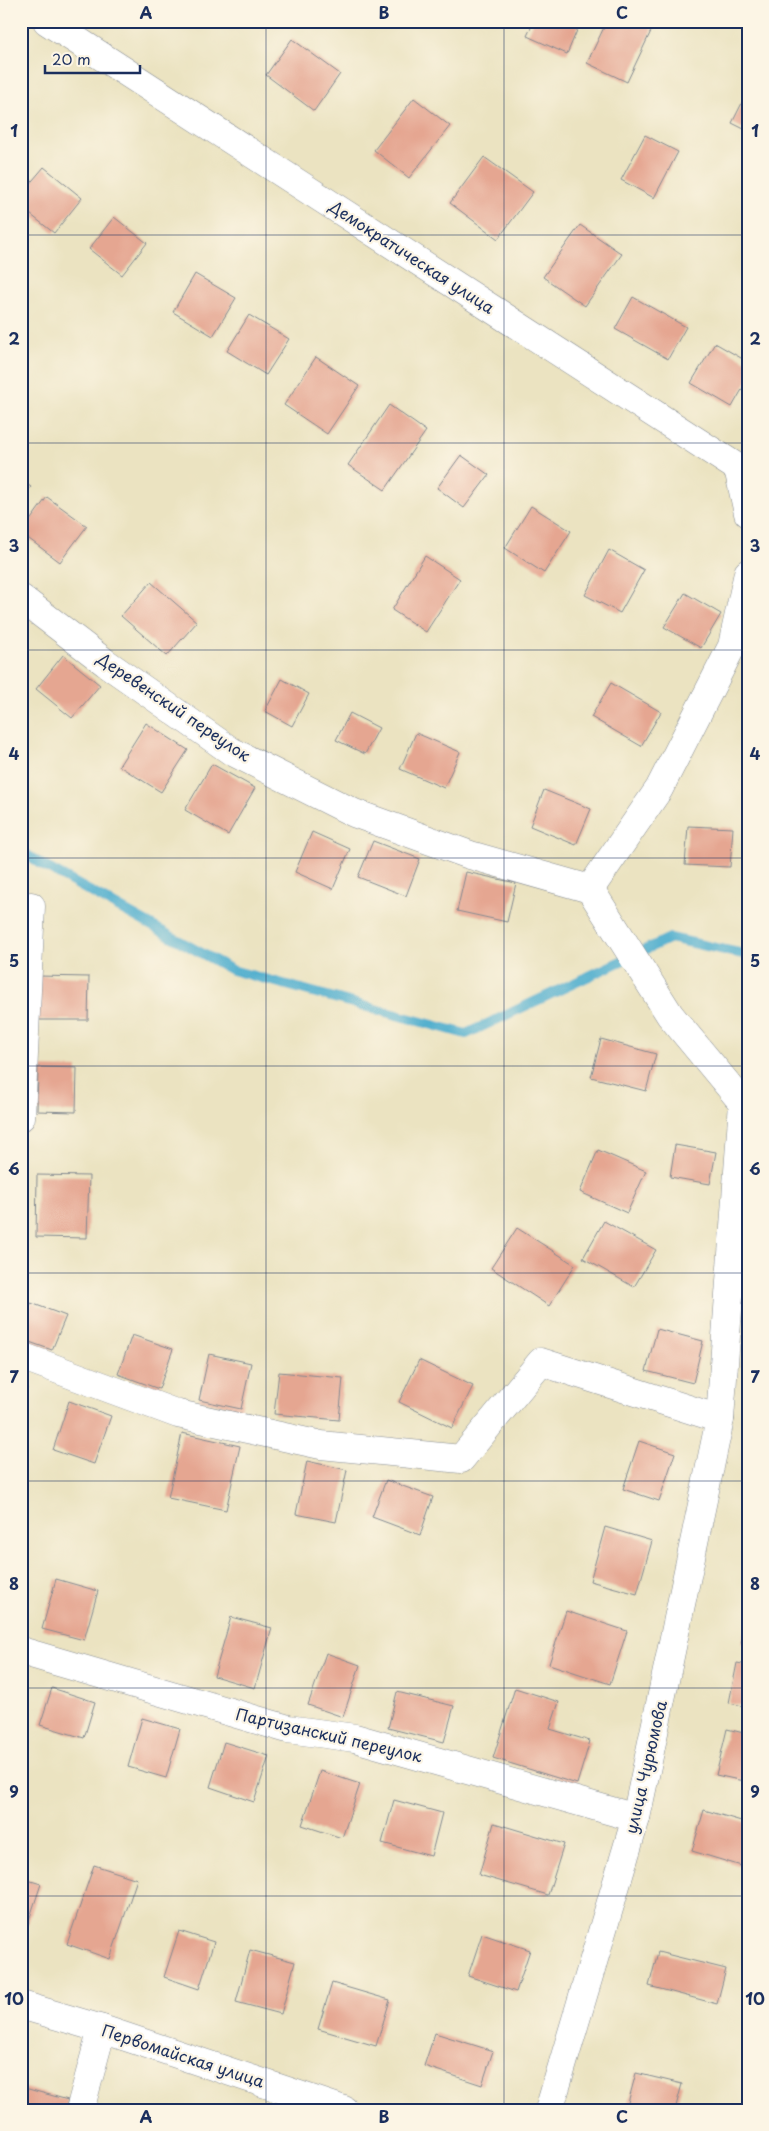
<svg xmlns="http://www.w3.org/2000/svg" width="769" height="2131" font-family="'Playpen Sans',sans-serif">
	<rect width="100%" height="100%" fill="#fcf5e5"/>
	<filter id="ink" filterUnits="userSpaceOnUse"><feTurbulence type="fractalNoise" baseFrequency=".02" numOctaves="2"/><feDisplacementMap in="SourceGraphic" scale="10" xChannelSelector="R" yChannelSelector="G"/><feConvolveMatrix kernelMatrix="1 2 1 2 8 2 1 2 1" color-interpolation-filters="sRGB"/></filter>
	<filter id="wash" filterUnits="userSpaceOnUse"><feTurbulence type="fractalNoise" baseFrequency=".0096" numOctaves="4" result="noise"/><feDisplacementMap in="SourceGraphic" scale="20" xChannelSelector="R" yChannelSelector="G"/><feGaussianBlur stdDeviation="1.12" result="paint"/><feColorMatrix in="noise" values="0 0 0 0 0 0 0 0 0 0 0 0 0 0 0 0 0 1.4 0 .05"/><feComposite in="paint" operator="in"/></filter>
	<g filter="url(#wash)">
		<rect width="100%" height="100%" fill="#ebe3c1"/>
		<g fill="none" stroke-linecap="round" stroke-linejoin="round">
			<polyline stroke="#4faece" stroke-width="10" points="21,851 44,866 232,970 466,1034 670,938 748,955"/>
		</g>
		<g id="blocks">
			<g fill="#e5a691">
				<polygon points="534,21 581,21 567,54 527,36"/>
				<polygon points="607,21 637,21 652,29 627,82 587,63"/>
				<polygon points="292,39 340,74 314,111 266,75"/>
				<polygon points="748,91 748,131 732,123"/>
				<polygon points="414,98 450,126 409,178 374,150"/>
				<polygon points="645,135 678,152 654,198 621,180"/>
				<polygon points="484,157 533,192 498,239 450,203"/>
				<polygon points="44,167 82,198 54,233 21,207 21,194"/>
				<polygon points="114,217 147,243 122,275 89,249"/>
				<polygon points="580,225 622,254 585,306 543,277"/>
				<polygon points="195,274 236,298 213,336 173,312"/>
				<polygon points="633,297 686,327 668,359 615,329"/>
				<polygon points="249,315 289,339 266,375 227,351"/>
				<polygon points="715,343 748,362 748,379 732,407 691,383"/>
				<polygon points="316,357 359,386 327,434 284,405"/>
				<polygon points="389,405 426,431 385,490 348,465"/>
				<polygon points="461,455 489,475 464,508 437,488"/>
				<polygon points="21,480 31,487 21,500"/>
				<polygon points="47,497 87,526 60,562 21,533"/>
				<polygon points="531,506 571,531 544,573 505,548"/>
				<polygon points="609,550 644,570 620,613 585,595"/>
				<polygon points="425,556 460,579 426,632 392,610"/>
				<polygon points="151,582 197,622 167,656 121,616"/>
				<polygon points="685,593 721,614 701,648 664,627"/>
				<polygon points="63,655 100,685 72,718 36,689"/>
				<polygon points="282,679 309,694 292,726 265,711"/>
				<polygon points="611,683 661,712 641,746 591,717"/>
				<polygon points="350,713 379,728 365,754 336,740"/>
				<polygon points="146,723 188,750 161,792 119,766"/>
				<polygon points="416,733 460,752 444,788 400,769"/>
				<polygon points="212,764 255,788 228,835 185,810"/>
				<polygon points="544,790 591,809 576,845 530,826"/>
				<polygon points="688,826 733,828 730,867 685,865"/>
				<polygon points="312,832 350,849 333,889 295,872"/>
				<polygon points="373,841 420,859 406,896 358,877"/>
				<polygon points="466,872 516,883 507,922 457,911"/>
				<polygon points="38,976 89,977 88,1020 38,1020"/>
				<polygon points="601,1039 656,1054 646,1091 591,1077"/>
				<polygon points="38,1067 77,1068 76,1112 37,1111"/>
				<polygon points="675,1145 716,1152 710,1184 670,1177"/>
				<polygon points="598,1150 646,1171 627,1213 580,1192"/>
				<polygon points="37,1175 89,1176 87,1238 36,1237"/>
				<polygon points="604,1221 656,1250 634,1287 583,1258"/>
				<polygon points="517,1228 575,1265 549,1306 491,1268"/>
				<polygon points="31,1303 66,1316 52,1350 21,1339 21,1328"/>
				<polygon points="657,1329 703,1341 693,1383 646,1371"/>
				<polygon points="132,1335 173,1349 159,1389 118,1374"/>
				<polygon points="209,1354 251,1363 241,1409 199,1400"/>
				<polygon points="419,1360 473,1386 452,1428 399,1402"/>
				<polygon points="279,1372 343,1378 339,1420 274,1414"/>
				<polygon points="21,1386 27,1388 22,1408 21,1408"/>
				<polygon points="69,1401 111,1416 94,1464 53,1450"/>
				<polygon points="182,1433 240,1446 226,1510 168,1498"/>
				<polygon points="639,1441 675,1453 659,1501 623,1489"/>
				<polygon points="307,1461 347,1470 336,1522 296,1514"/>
				<polygon points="386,1480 433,1497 420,1535 372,1517"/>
				<polygon points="605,1527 652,1541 637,1594 590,1581"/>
				<polygon points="56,1579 98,1591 84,1640 42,1629"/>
				<polygon points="566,1611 627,1631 610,1684 549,1664"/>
				<polygon points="231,1617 272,1628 255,1688 214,1676"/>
				<polygon points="748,1620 748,1645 741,1643"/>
				<polygon points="326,1653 360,1665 343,1717 308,1705"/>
				<polygon points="737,1663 748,1665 748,1707 729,1703"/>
				<polygon points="52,1688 95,1702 84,1738 40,1725"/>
				<polygon points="515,1688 559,1702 550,1729 590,1741 577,1784 493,1758"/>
				<polygon points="397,1692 454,1706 444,1742 388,1728"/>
				<polygon points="142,1718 180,1729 166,1778 128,1767"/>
				<polygon points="727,1729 748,1734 748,1782 716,1775"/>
				<polygon points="224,1742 269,1756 254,1802 210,1787"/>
				<polygon points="320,1771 360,1784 342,1838 302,1825"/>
				<polygon points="394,1800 442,1813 431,1856 382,1843"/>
				<polygon points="704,1810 748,1823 748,1868 692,1851"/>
				<polygon points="494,1823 564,1844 548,1895 479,1875"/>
				<polygon points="94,1865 137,1879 110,1959 67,1944"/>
				<polygon points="21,1878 41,1884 25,1932 21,1931"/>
				<polygon points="179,1931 214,1942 199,1989 164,1977"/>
				<polygon points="482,1934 530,1950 516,1992 468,1976"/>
				<polygon points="250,1950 295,1962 281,2014 236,2002"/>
				<polygon points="658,1952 726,1969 717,2004 649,1986"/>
				<polygon points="332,1983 390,2000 376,2046 318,2029"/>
				<polygon points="435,2033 493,2051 482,2085 424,2066"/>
				<polygon points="636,2073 682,2084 675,2110 626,2110"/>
				<polygon points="21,2087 68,2100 65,2110 21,2110"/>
			</g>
		</g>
	</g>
	<g filter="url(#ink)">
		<use href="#blocks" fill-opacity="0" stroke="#838990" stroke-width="1"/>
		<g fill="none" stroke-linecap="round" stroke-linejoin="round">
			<g stroke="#838990" stroke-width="29">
				<g id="minor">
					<polyline points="47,21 738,468 748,513"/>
					<polyline points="21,598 106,663 231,751 354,813 470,855 590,889"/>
					<polyline points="21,1117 31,906"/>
					<polyline points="21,1356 178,1414 321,1445 461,1459 541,1362 720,1419"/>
					<polyline points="21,1651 288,1729 355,1738 636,1818"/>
					<polyline points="21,2005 102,2029 344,2110"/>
					<polyline points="80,2110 102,2029"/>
					<polyline points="549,2110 636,1818 720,1419 743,1103 670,1015 590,889 659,789 732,646 748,573"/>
				</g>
			</g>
			<use href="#minor" stroke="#fff" stroke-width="28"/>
		</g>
	</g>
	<path fill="none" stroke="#1b2f5e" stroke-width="1" stroke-opacity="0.55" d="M266 21V2110M504 21V2110M21 235H748M21 443H748M21 650H748M21 858H748M21 1066H748M21 1273H748M21 1481H748M21 1688H748M21 1896H748"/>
	<g text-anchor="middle" stroke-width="4.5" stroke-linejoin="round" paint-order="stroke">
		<g font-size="16" fill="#1b2f5e" stroke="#fcf5e5">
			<text transform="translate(412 257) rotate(33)" y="6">Демократическая улица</text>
			<text transform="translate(174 707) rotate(34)" y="6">Деревенский переулок</text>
			<text transform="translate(329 1735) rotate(13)" y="6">Партизанский переулок</text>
			<text transform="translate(646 1767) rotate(-77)" y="6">улица Чурюмова</text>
			<text transform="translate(183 2056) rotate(18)" y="6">Первомайская улица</text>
		</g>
	</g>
	<rect width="769" height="2131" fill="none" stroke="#fcf5e5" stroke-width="55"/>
	<path d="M45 65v8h95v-8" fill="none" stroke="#1b2f5e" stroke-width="2.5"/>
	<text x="52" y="65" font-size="15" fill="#1b2f5e" stroke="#fcf5e5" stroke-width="4" paint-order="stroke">20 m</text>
	<rect x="28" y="28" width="714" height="2076" fill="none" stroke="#1b2f5e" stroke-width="2"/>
	<g font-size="16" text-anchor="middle" font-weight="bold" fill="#1b2f5e">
		<text x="146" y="19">A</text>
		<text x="384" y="19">B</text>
		<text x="622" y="19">C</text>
		<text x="14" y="137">1</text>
		<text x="755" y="137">1</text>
		<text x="14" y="345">2</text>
		<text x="755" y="345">2</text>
		<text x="14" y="552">3</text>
		<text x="755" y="552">3</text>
		<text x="14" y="760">4</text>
		<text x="755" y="760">4</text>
		<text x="14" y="967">5</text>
		<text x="755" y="967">5</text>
		<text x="14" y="1175">6</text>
		<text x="755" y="1175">6</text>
		<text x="14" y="1383">7</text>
		<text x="755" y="1383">7</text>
		<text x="14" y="1590">8</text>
		<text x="755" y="1590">8</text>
		<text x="14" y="1798">9</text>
		<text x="755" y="1798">9</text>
		<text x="14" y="2005">10</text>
		<text x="755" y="2005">10</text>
		<text x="146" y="2123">A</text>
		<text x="384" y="2123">B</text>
		<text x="622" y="2123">C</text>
	</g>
</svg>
